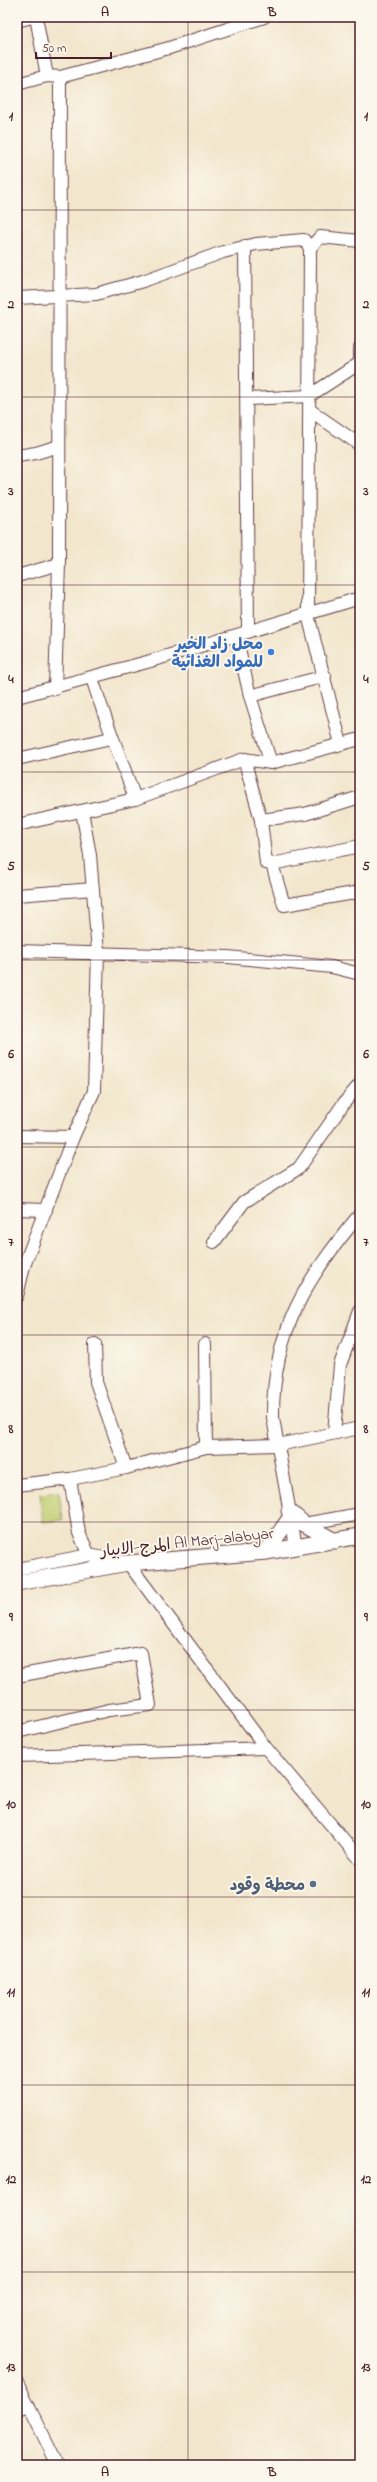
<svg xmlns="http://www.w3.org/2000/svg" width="377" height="2482" font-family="'Indie Flower','Playpen Sans Arabic',sans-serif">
	<rect width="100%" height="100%" fill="#fbf7ec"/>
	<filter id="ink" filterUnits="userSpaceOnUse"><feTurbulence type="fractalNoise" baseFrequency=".025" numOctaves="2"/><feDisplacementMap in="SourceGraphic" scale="8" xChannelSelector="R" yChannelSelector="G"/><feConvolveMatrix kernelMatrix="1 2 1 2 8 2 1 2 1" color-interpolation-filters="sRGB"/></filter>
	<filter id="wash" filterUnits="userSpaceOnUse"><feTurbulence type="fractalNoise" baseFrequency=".012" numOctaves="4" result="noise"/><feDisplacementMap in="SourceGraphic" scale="16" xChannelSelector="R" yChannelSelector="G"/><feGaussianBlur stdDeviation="0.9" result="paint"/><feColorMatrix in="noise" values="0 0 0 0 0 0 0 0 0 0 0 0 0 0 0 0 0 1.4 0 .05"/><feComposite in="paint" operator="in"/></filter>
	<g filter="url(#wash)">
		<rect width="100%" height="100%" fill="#f2e6cc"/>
		<polygon fill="#bfcd70" stroke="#84764e" points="59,1492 63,1520 43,1522 40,1494"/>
	</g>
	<g filter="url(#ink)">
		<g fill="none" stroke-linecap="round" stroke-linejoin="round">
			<g stroke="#633d43" stroke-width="14">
				<g id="minor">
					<polyline points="36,17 47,76"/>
					<polyline points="17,21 32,17"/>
					<polyline points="17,84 47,76 60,77 169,48 264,17"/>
					<polyline points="245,246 248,632"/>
					<polyline points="310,248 308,615 341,744"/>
					<polyline points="17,298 96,294 143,281 223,252 256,244 304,240 310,248 320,237 360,241"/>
					<polyline points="360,348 360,369"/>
					<polyline points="247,399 309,396 360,363"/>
					<polyline points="311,411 360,445"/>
					<polyline points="17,456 36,453 59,446"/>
					<polyline points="17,576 59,564"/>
					<polyline points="236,636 250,696 271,763"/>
					<path d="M92 678C105 720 121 758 135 799"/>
					<polyline points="55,689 59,564 60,77"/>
					<polyline points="250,696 325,676"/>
					<polyline points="17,697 147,662 360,598"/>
					<polyline points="17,759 111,738"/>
					<polyline points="244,759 261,820 305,814 360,797"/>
					<polyline points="261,820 266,863 272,864 284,905 360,892"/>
					<polyline points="17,825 135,799 244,759 271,763 360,739"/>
					<polyline points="272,864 360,846"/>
					<polyline points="17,895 93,889"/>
					<polyline points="17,951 228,957 332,967 360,974"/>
					<polyline points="17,1136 73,1137"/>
					<polyline points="17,1209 46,1210"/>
					<polyline points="214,1242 244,1202 299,1168 344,1103 360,1084"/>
					<polyline points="17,1296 24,1266 73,1137 94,1091 98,952 90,855 82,811"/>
					<polyline points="95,1344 96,1382 126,1468"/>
					<polyline points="205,1344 206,1447"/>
					<polyline points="334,1433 340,1365 360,1311"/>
					<polyline points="70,1479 79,1533 89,1555 128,1563 266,1748 360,1859"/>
					<polyline points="17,1485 70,1479 126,1468 206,1447 278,1445 360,1428"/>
					<polyline points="304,1524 360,1514"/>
					<path d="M296 1547 273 1418C272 1331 307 1278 360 1214"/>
					<polyline points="17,1569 89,1555"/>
					<polyline points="17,1676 141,1653 150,1705 109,1710 17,1732"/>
					<polyline points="17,1756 266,1748"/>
					<polyline points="17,2382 58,2465"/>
					<polyline points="17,2410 29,2406"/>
				</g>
			</g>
			<g stroke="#633d43" stroke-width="17">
				<g id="major">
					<polyline points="289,1511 304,1524 335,1541"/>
					<polyline points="266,1552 290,1518"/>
					<polyline points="17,1583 128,1563 266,1552 360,1536"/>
				</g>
			</g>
			<use href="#minor" stroke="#fff" stroke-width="12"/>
			<use href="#major" stroke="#fff" stroke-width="15"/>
		</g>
	</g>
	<path fill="none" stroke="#4a1f2b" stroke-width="1" stroke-opacity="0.55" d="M188 17V2465M17 210H360M17 397H360M17 585H360M17 772H360M17 960H360M17 1147H360M17 1335H360M17 1522H360M17 1710H360M17 1897H360M17 2085H360M17 2272H360"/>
	<circle fill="#3f7fe0" stroke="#fbf7ec" stroke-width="1.5" cx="271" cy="652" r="4"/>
	<circle fill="#5c6f8a" stroke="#fbf7ec" stroke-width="1.5" cx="313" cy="1884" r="4"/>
	<g text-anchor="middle" stroke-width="4" stroke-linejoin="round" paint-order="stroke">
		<g font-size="16" font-weight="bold" fill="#366cbe" stroke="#fbf7ec" text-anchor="end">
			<text x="263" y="649">محل زاد الخير<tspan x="263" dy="18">للمواد الغذائية</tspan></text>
		</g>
		<g font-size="16" fill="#4a1f2b" stroke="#fbf7ec">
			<text transform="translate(187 1541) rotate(-6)" y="6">المرج-الابيار Al Marj-alabyar</text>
		</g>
		<g font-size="16" font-weight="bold" fill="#4e5e75" stroke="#fbf7ec" text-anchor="end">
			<text x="305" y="1890">محطة وقود</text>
		</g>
	</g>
	<rect width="377" height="2482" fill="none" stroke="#fbf7ec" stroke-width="44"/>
	<path d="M36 52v6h75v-6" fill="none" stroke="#4a1f2b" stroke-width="2"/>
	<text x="42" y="52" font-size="12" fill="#4a1f2b" stroke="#fbf7ec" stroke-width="3" paint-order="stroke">50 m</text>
	<rect x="22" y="22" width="333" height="2438" fill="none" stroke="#4a1f2b" stroke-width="1.5"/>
	<g font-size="13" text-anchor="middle" font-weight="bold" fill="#4a1f2b">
		<text x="105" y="16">A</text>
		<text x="272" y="16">B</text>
		<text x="11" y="120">1</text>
		<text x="366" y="120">1</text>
		<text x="11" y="308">2</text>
		<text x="366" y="308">2</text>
		<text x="11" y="495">3</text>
		<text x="366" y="495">3</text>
		<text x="11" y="683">4</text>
		<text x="366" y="683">4</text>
		<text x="11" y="870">5</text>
		<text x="366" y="870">5</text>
		<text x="11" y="1058">6</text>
		<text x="366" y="1058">6</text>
		<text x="11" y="1246">7</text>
		<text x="366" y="1246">7</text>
		<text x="11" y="1433">8</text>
		<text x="366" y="1433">8</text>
		<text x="11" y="1621">9</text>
		<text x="366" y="1621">9</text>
		<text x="11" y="1808">10</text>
		<text x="366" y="1808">10</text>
		<text x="11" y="1996">11</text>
		<text x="366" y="1996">11</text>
		<text x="11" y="2183">12</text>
		<text x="366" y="2183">12</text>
		<text x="11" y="2371">13</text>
		<text x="366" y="2371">13</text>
		<text x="105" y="2476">A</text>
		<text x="272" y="2476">B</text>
	</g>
</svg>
